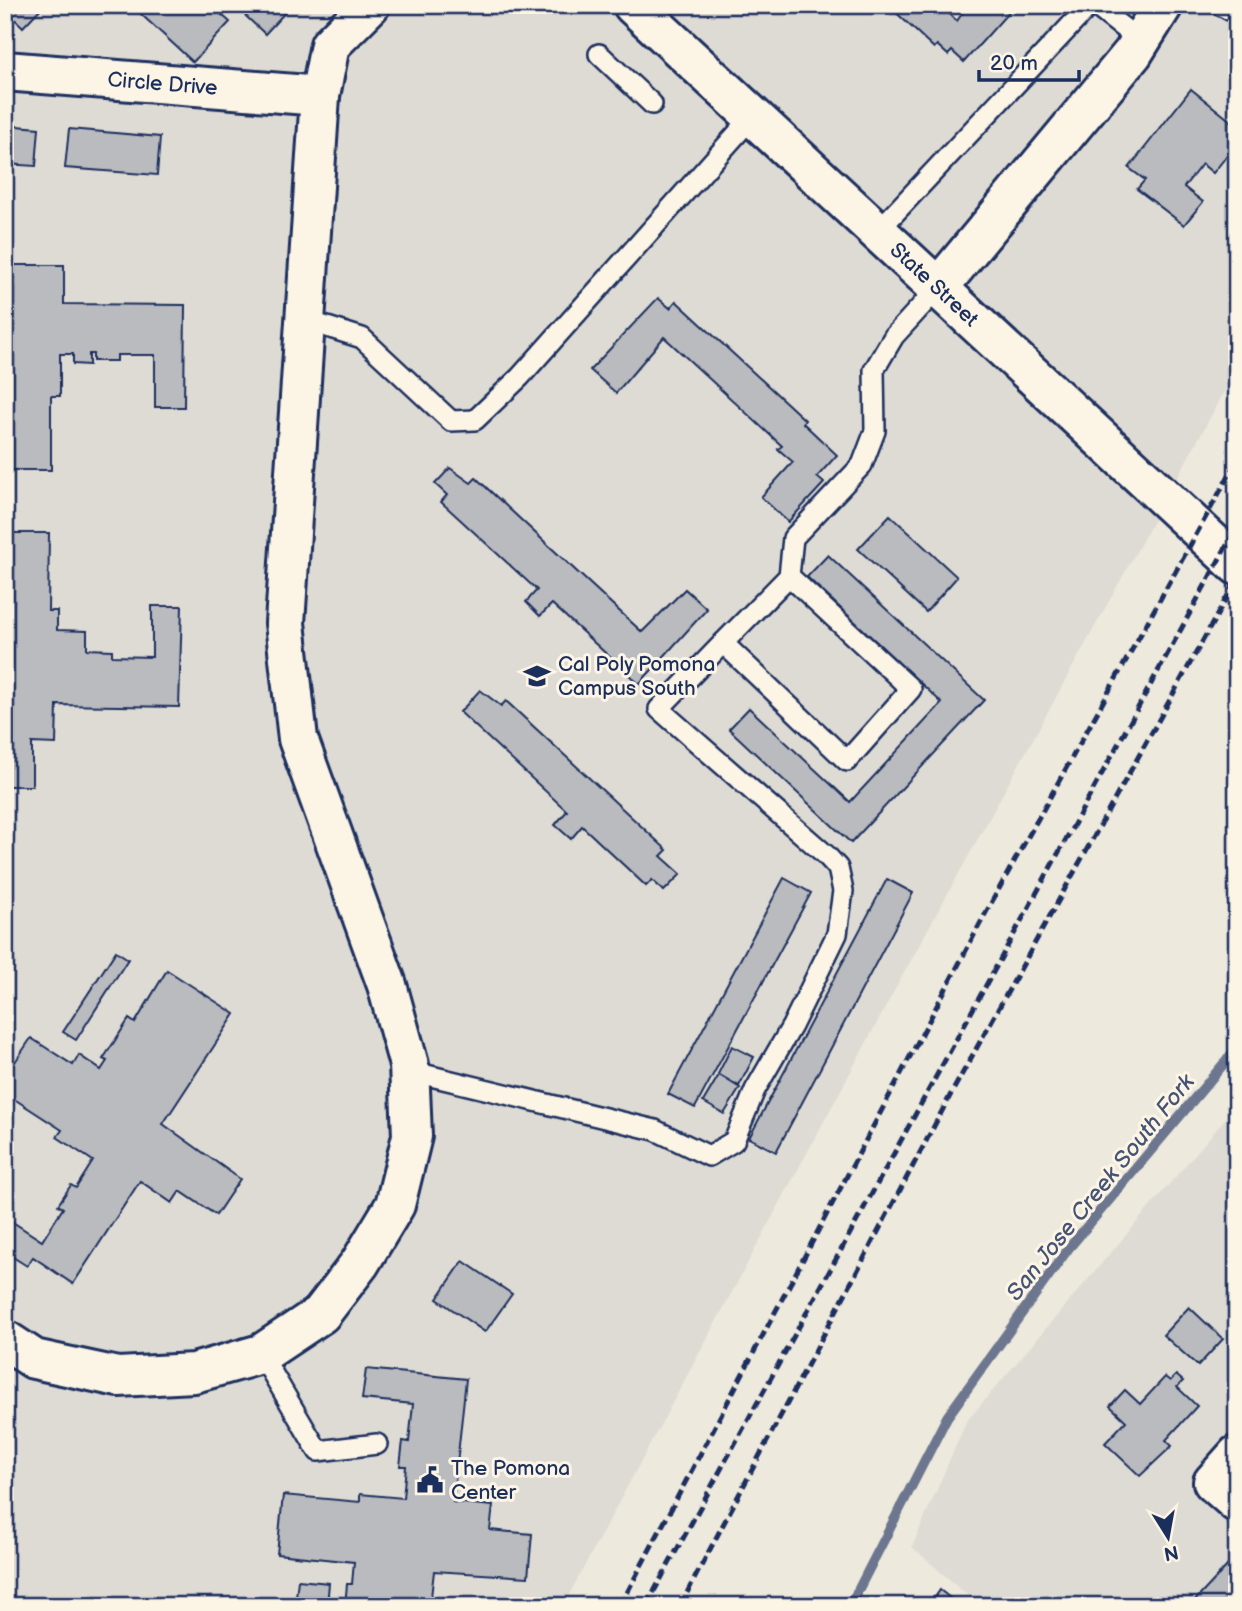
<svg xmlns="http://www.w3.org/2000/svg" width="1242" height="1611" font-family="'Balsamiq Sans',sans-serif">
	<rect width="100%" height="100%" fill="#eee9dd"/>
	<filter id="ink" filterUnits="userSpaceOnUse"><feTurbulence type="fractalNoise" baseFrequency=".0143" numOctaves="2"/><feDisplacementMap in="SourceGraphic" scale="14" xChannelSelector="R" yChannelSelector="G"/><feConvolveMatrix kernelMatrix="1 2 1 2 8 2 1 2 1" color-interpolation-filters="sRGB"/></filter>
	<g filter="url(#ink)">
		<g fill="#dedbd4">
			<polygon points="5,5 1237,5 1237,369 899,982 563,1606 5,1606"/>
			<polygon points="1237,1105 1237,1606 980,1606 912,1547 966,1422"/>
		</g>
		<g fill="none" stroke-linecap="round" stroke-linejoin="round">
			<polyline stroke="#6c778f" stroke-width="10" points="850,1606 947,1417 1068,1249 1237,1048"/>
		</g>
		<g fill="#babbbe" stroke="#1b2f5e" stroke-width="2">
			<polygon points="5,5 44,5 23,27 5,10"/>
			<polygon points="131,5 228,5 221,14 230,22 193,62"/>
			<polygon points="234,5 292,5 265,34"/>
			<polygon points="888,5 940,5 957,21 968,5 1015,5 964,62 952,51 948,55 937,45 934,48"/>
			<polygon points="1191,89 1237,126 1237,143 1213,173 1202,164 1184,187 1203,202 1184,225 1137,189 1145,180 1129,168"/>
			<polygon points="5,125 39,128 36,166 5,164"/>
			<polygon points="69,129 160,137 157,175 65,168"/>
			<polygon points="5,265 64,265 64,304 185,305 184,407 155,407 155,355 117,355 117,361 93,361 93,354 89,354 89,365 73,364 73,354 60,354 60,396 51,396 51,470 5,470"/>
			<polygon points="658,298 670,308 676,301 805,420 803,423 837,455 817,477 824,483 788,522 761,497 793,462 778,449 782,446 664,337 616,393 590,370"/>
			<polygon points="450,468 471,483 476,478 642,632 685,589 707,609 639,684 552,604 540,616 526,602 537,590 441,502 447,495 435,484"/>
			<polygon points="890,515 957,577 926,612 858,549"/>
			<polygon points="5,533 49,533 48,611 57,611 57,630 87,631 87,649 112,650 112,656 152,657 152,606 182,606 179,707 57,705 56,744 32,743 32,786 5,786"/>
			<polygon points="828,555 984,700 851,843 729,729 749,708 850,802 942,703 807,577"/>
			<polygon points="480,690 501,706 506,701 667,850 661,856 681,874 664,891 652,880 646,886 582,826 571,839 555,825 567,811 460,712"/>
			<polygon points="784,878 811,893 695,1108 668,1094"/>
			<polygon points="887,879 913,893 776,1152 749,1138"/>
			<polygon points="116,951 128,959 76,1040 63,1032"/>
			<polygon points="167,970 235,1014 163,1124 240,1179 216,1215 180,1191 172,1203 140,1181 73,1284 33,1257 27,1266 5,1252 5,1217 42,1241 63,1208 58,1205 71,1185 76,1188 93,1161 57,1137 62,1130 5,1093 5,1077 31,1038 73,1065 79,1055 101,1070 107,1061 103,1059 129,1019 135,1023"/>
			<polygon points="732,1046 754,1057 739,1086 718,1074"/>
			<polygon points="719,1075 740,1088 724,1114 703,1102"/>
			<polygon points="463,1261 512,1294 485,1332 437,1299"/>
			<polygon points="1189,1307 1223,1339 1198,1366 1163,1335"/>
			<polygon points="366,1369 466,1379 453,1502 493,1506 490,1530 532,1534 528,1577 434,1571 430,1606 345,1606 347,1584 352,1584 354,1562 277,1554 283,1495 360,1502 360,1494 403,1498 406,1466 400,1466 403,1441 409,1442 413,1404 362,1399"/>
			<polygon points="1176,1375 1183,1381 1177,1387 1197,1406 1166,1440 1172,1446 1140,1476 1105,1443 1126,1421 1110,1406 1125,1390 1140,1404 1165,1377 1170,1381"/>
			<polygon points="1228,1565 1237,1573 1237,1606 1190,1606"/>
			<polygon points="298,1580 329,1583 327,1606 295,1606"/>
			<polygon points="940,1590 960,1606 929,1606"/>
		</g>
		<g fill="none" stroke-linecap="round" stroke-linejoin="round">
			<g stroke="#1b2f5e" stroke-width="24">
				<g id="service">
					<polyline points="1094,5 1140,41"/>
					<polyline points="1220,5 1237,14"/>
					<polyline points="599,54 652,104"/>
					<polyline points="876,233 1090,5"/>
					<polyline points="305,320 362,338 451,421 475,420 520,377 752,117"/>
					<polyline points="789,576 911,689 847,761 723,643 789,576 793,538 862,465 875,431 874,370 894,336 937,289"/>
					<polyline points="410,1071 655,1130 709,1156 734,1141 755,1090 792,1026 837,934 843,891 838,868 826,855 659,709 723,643"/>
					<polyline points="261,1354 318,1451 377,1444"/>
				</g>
			</g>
			<g stroke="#1b2f5e" stroke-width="44">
				<g id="minor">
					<path id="s1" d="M633 5 1237 565"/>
					<path id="s2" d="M5 71 320 96"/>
					<polyline points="937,289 1133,53 1163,5"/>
					<polyline points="5,1340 34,1359 118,1377 194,1373 261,1354 321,1314 360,1263 395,1205 412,1136 409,1065 387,985 298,739 285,623 320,96 330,45 370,5"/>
					<polyline points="1237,1455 1213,1482 1237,1503"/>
				</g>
			</g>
			<use href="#service" stroke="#fcf5e5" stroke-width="19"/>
			<use href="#minor" stroke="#fcf5e5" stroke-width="38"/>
			<g stroke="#1b2f5e" stroke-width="5" stroke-dasharray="10 5" stroke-linecap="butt">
				<polyline points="620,1606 990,905 1237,461"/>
				<polyline points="646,1606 1237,527"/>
				<polyline points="680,1606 951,1094 1237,579"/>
			</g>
		</g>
	</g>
	<defs>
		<g id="university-bare" transform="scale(2.1)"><path d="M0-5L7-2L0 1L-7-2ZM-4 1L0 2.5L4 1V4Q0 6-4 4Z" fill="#1b2f5e" stroke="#fcf5e5" stroke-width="2.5" paint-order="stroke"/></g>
		<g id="civic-bare" transform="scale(2.1)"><path d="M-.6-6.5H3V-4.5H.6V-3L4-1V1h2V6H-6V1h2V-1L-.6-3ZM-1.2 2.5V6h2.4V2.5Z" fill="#1b2f5e" stroke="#fcf5e5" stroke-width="2.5" paint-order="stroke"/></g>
	</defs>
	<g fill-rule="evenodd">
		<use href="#university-bare" x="537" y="676"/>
		<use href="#civic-bare" x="430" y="1480"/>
	</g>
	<g text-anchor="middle" stroke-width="6" stroke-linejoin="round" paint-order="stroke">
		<g font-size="21" fill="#1b2f5e" stroke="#fcf5e5">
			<text dy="7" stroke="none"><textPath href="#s2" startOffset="158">Circle Drive</textPath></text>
			<text dy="7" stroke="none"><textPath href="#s1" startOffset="411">State Street</textPath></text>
		</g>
		<g font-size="21" fill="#1b2f5e" stroke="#fcf5e5" text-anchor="start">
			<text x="558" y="671">Cal Poly Pomona<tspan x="558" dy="24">Campus South</tspan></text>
			<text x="451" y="1475">The Pomona<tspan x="451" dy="24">Center</tspan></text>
		</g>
		<g font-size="23" font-style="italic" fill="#445376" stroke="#fcf5e5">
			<text transform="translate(1100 1187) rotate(-51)" y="8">San Jose Creek South Fork</text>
		</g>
	</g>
	<rect width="1242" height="1611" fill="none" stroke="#fcf5e5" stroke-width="28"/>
	<rect x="14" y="14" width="1214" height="1583" fill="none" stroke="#1b2f5e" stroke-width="2.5" filter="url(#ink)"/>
	<g transform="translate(1168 1537) rotate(169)" stroke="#fcf5e5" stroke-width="5" paint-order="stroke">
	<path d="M0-5L12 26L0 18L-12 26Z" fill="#1b2f5e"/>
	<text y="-10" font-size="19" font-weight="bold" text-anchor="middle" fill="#1b2f5e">N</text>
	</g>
	<path d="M979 70v10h100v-10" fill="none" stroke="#1b2f5e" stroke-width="3.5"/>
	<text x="990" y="70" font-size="21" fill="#1b2f5e" stroke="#fcf5e5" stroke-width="5" paint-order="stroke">20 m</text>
</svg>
